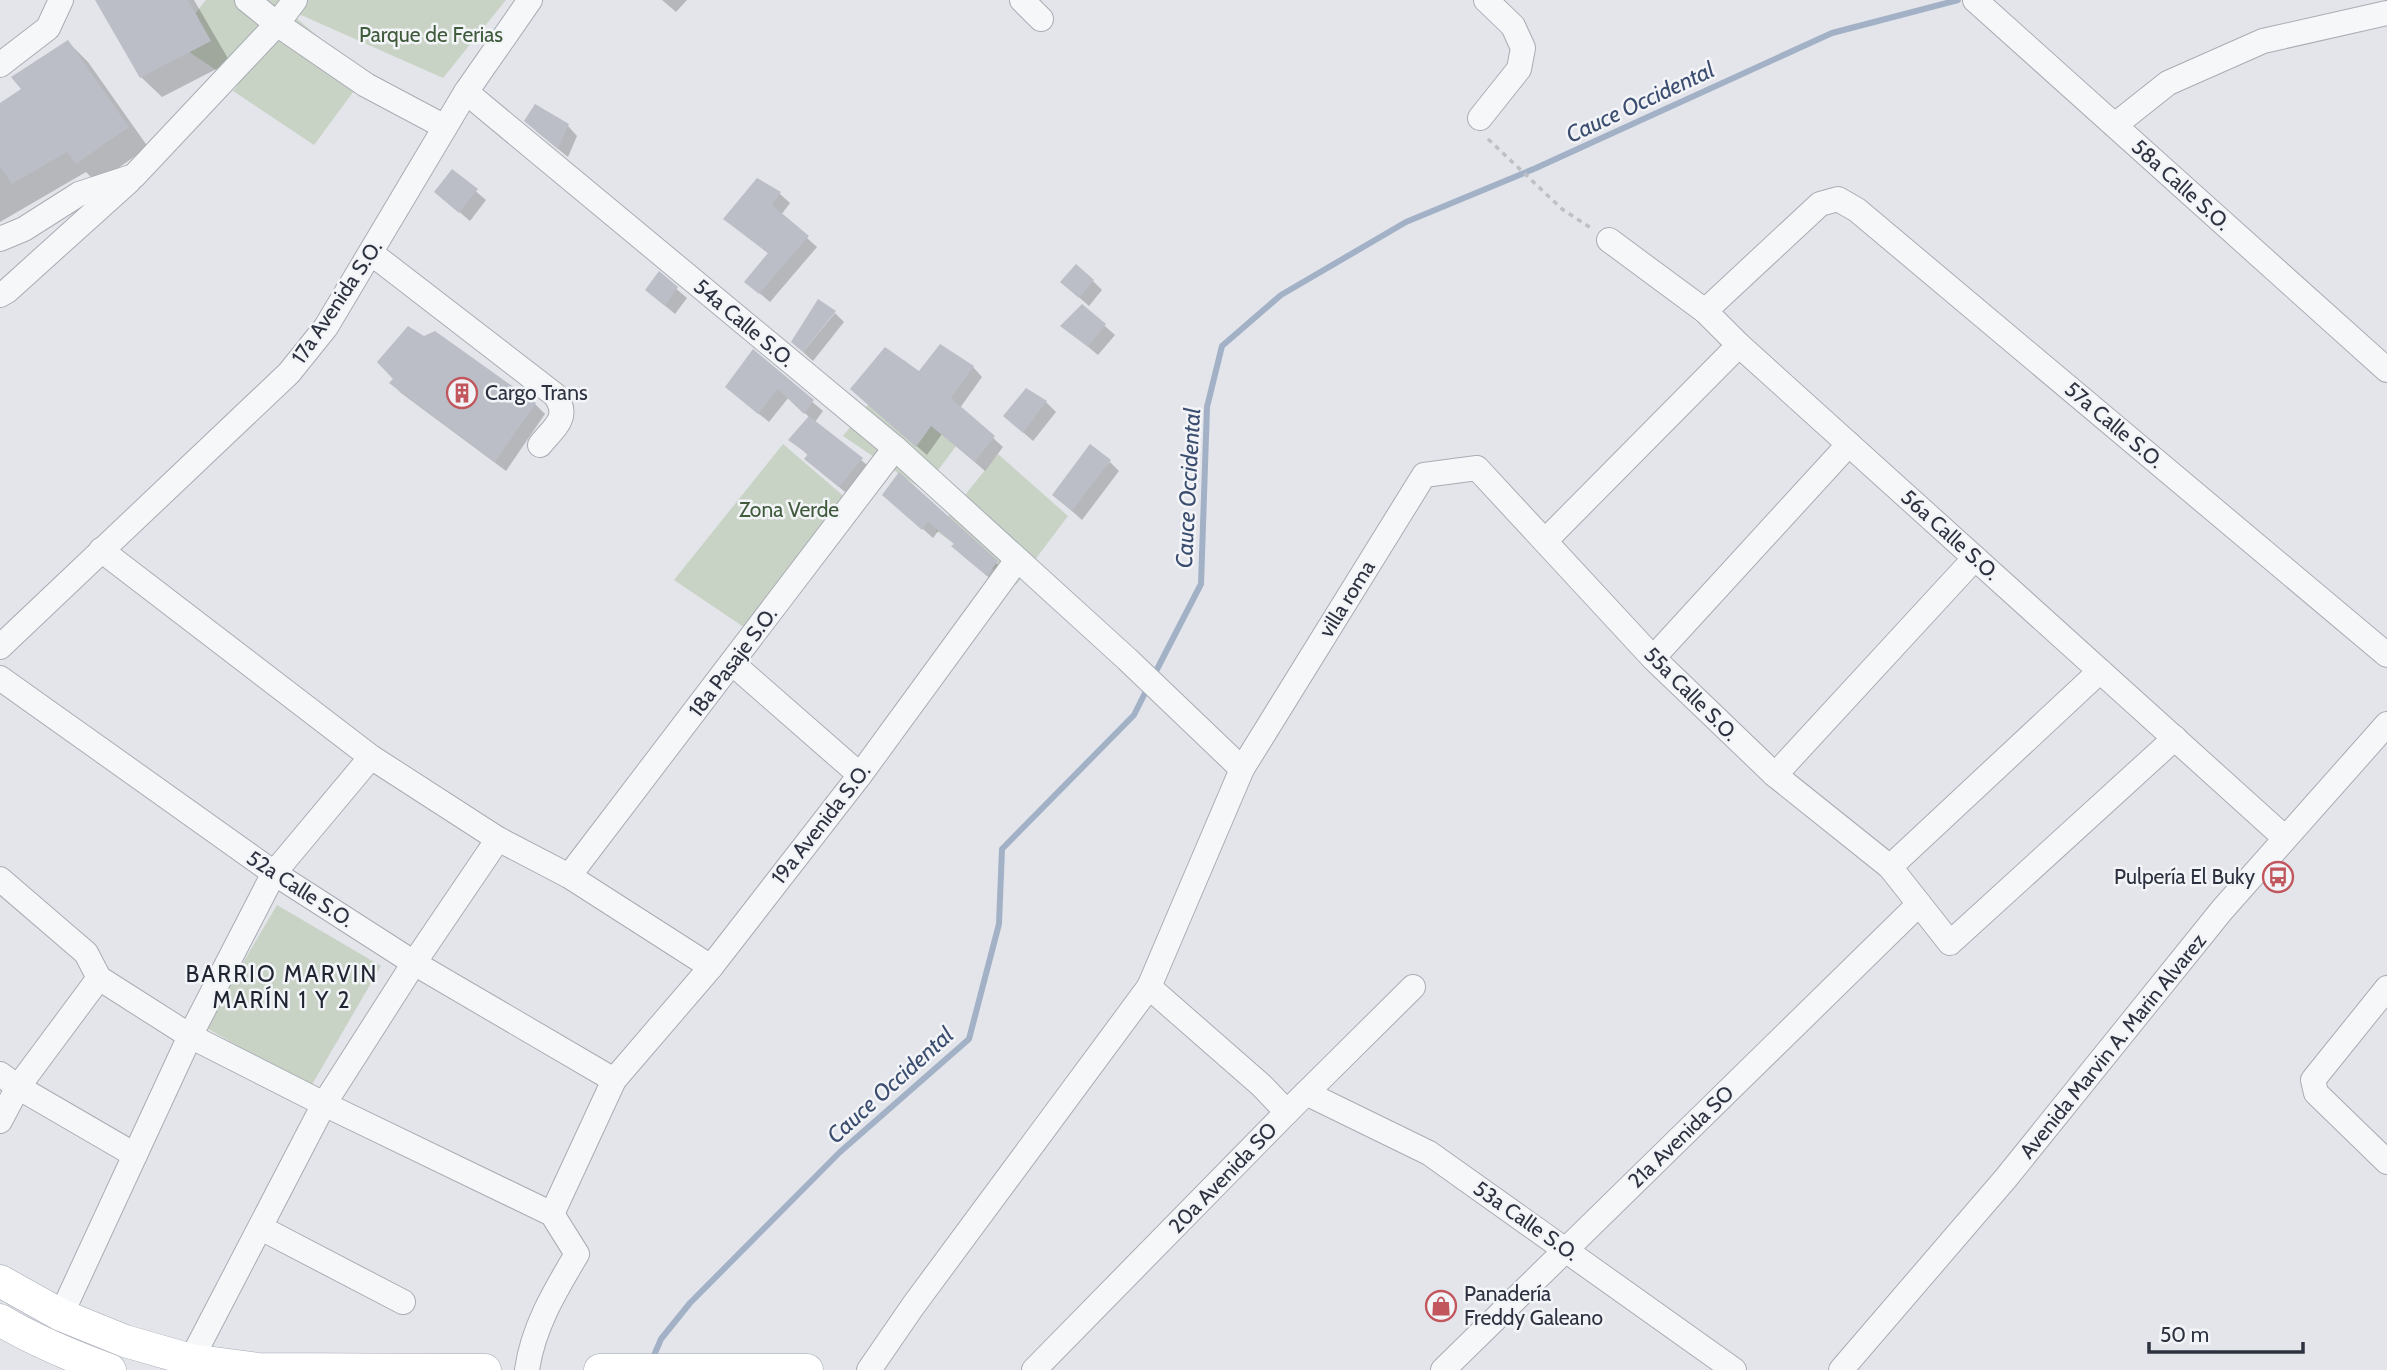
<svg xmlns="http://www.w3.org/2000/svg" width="2387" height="1370" font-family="Cabin,sans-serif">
	<rect width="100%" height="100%" fill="#e3e5ea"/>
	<g fill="#c8d3c5">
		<polygon points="206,0 506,0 443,78 283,7 365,76 314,145 233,91 238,85 173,41"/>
		<polygon points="904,360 975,421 923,490 843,436"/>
		<polygon points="783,444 854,505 754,634 674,580"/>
		<polygon points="998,454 1068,516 1016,585 936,531"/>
		<polygon points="277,905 381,966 310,1088 205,1027"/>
	</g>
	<g fill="#0003">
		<polygon points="97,0 194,0 230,62 162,97 141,77"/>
		<polygon points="662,0 687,0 676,12"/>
		<polygon points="68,42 88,62 148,147 97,183 86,172 0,222 0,105 23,90"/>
		<polygon points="568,126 577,136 568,157 536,131"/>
		<polygon points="453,172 486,200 470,221 436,192"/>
		<polygon points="758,180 780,194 790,203 781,215 817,247 770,302 746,282 769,254 725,219"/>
		<polygon points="659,274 687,298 675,314 657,299"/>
		<polygon points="1093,281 1102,290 1089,306 1072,291"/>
		<polygon points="1082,306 1115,335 1098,355 1063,326"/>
		<polygon points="835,313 844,322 813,361 803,352"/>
		<polygon points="753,352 823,411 815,422 872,469 850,496 816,468 809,456 791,440 809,417 789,397 769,422 737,396"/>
		<polygon points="973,367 982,377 960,408 1003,447 985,471 942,434 927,455 862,398 919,373"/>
		<polygon points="395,379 535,404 545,414 506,471 401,393 391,383"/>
		<polygon points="1027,390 1046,402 1056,412 1033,441 1015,425"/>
		<polygon points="1110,462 1119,471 1082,520 1064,504"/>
		<polygon points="884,494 996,563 1006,572 997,584 963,556 955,544 939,530 933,538"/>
	</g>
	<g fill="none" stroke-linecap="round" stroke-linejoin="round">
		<g stroke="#a2b1c6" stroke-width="6">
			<polyline points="1153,677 1201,584 1207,407 1222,346 1281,295 1406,222 1536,168 1832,33 1958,0"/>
			<polyline points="652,1360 661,1339 690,1303 840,1152 969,1039 999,924 1002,849 1134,715 1148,687"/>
		</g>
	</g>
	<g fill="#bbbec6">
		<polygon points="95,0 188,0 211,41 140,78"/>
		<polygon points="68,40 129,127 76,164 67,152 12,184 0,167 0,103 21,89 11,77"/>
		<polygon points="535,104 569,124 558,149 524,121"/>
		<polygon points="452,169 478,189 459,213 434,192"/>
		<polygon points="757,178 781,192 772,205 809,236 759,294 744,282 768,253 723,219"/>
		<polygon points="1076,264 1094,280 1079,298 1060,282"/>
		<polygon points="659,271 678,287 665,306 645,290"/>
		<polygon points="818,299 836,311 803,352 791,342"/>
		<polygon points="1082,304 1106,324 1088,347 1060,326"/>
		<polygon points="408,326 424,336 435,331 536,403 495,462 389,383 393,379 377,362"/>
		<polygon points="940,344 974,366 951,398 995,436 975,462 931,426 916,447 850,389 885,347 919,371"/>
		<polygon points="753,349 814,400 804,414 778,389 758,414 725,387"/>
		<polygon points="1026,388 1047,401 1023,433 1003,416"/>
		<polygon points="809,416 863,458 839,487 804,459 808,454 788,440"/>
		<polygon points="1090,444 1111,460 1072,511 1052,495"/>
		<polygon points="899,472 998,561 987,576 951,546 954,544 928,522 922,530 882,495"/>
	</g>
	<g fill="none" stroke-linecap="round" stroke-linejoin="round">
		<g stroke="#a9acb4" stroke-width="26">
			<g id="minor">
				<polyline points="247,0 277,24 366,85 445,127"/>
				<polyline points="1022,0 1041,19"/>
				<polyline points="1975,0 2387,370"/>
				<polyline points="0,65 48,28 61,0"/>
				<polyline points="466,92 895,448 1127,659 1242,769"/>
				<polyline points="1480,118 1519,69 1523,48 1513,26 1486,0"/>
				<polyline points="2115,125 2168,83 2263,41 2387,13"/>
				<polyline points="0,239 24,229 79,194 134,176 277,24 295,0"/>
				<polyline points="1609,240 1705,311 1739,345 2285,838"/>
				<path d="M371 253 555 395C571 418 554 427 540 445"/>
				<polyline points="0,295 7,291 129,181"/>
				<polyline points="1705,311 1820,204 1838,199 1857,210 2387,655"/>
				<polyline points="1545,541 1739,345"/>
				<polyline points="101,550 371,757 498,839 569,876 711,967"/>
				<polyline points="0,647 289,373 326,327 466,92 530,0"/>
				<polyline points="1653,658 1849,444"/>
				<polyline points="732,663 860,775"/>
				<polyline points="0,678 274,873 414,963 614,1080"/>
				<polyline points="1775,775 1975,558"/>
				<polyline points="1890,867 2100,671"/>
				<polyline points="569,876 895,448"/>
				<polyline points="0,879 86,953 99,978"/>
				<polyline points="1149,987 1242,769 1424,475 1477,468 1653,658 1775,775 1890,867 1950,943 2175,738"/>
				<polyline points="2387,988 2313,1080 2316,1093 2387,1162"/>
				<polyline points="0,1074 18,1087 135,1155"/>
				<polyline points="1306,1093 1429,1153 1734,1370"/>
				<path d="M0 1121 18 1087 99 978 190 1036 324 1104 552 1214 577 1254C555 1291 533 1327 527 1370"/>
				<polyline points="552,1214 614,1080 711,967 860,775 1017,560"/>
				<polyline points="261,1228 403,1302"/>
				<polyline points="61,1315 190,1036 274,873 371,757"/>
				<polyline points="191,1360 324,1104 414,963 498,839"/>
				<polyline points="869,1370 913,1306 1149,987 1261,1085 1287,1112"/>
				<polyline points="1034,1370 1287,1112 1413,987"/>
				<polyline points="1443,1370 1919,904"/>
				<polyline points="1841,1370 2006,1178 2222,910 2387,724"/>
			</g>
		</g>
		<g stroke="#a4a9b4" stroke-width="33">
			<g id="major">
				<polyline points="0,1281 61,1315 125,1341 191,1360 258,1369 485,1370"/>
				<path d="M0 1320C35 1341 71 1356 110 1370"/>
				<polyline points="600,1370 807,1370"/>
			</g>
		</g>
		<polyline stroke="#bec0c5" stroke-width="3.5" stroke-dasharray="5 5" stroke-linecap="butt" points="1488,139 1562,209 1591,228"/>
		<use href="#minor" stroke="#f6f7f9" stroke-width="24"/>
		<use href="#major" stroke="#fff" stroke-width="32"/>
	</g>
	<defs>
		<g id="building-ring" transform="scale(1.575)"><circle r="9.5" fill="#f3f4f7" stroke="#c1575d" stroke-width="1.5"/><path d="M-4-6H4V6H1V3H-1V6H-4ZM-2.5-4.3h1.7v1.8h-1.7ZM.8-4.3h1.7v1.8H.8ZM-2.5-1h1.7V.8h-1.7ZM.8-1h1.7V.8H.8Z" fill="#c1575d"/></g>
		<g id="bus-ring" transform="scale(1.575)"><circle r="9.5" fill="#f3f4f7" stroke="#c1575d" stroke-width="1.5"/><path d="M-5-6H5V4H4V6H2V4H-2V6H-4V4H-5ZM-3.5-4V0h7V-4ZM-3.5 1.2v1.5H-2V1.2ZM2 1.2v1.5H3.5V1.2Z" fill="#c1575d"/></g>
		<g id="shop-ring" transform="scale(1.575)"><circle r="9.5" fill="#f3f4f7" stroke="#c1575d" stroke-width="1.5"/><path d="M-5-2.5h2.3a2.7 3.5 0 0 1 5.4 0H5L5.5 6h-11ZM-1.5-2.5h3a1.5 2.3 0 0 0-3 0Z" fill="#c1575d"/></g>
	</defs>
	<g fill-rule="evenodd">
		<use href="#building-ring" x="462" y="393"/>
		<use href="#bus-ring" x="2278" y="877"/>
		<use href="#shop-ring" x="1441" y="1306"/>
	</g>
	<g text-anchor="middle" stroke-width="5" stroke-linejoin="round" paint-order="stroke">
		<g font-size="21" fill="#3f5b3c" stroke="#f3f4f7">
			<text x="431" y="42">Parque de Ferias</text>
			<text x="789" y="517">Zona Verde</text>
		</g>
		<g font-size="21" fill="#2d3240" stroke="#f3f4f7">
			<text transform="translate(2181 185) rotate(42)" y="7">58a Calle S.O.</text>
			<text transform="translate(337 302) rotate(-56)" y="7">17a Avenida S.O.</text>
			<text transform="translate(744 323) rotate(40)" y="7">54a Calle S.O.</text>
			<text transform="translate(2114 425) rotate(40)" y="7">57a Calle S.O.</text>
			<text transform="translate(1950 535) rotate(42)" y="7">56a Calle S.O.</text>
			<text transform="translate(1347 599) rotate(-58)" y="7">villa roma</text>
			<text transform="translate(733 662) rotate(-53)" y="7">18a Pasaje S.O.</text>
			<text transform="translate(1691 694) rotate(45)" y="7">55a Calle S.O.</text>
			<text transform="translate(821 824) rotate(-52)" y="7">19a Avenida S.O.</text>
			<text transform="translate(300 889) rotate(33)" y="7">52a Calle S.O.</text>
			<text transform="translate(2113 1046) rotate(-51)" y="7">Avenida Marvin A. Marin Alvarez</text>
			<text transform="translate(1681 1137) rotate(-44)" y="7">21a Avenida SO</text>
			<text transform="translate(1223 1178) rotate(-46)" y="7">20a Avenida SO</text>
			<text transform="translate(1526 1221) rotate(35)" y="7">53a Calle S.O.</text>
		</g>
		<g font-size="21" fill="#2d3240" stroke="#f3f4f7" text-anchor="start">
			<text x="485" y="400">Cargo Trans</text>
			<text x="2255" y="884" text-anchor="end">Pulpería El Buky</text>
			<text x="1464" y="1301">Panadería<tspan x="1464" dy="24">Freddy Galeano</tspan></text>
		</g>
		<g font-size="23" font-style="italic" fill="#3b4e70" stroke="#f3f4f7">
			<text transform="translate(1640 102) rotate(-25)" y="8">Cauce Occidental</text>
			<text transform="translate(1188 488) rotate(-87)" y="8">Cauce Occidental</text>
			<text transform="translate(890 1085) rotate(-42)" y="8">Cauce Occidental</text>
		</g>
		<g font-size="23" letter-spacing="2" fill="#1f2431" stroke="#f3f4f7">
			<text x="282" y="982">BARRIO MARVIN<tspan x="282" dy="26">MARÍN 1 Y 2</tspan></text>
		</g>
	</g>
	<path d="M2149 1342v10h154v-10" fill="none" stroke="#2d3240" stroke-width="3.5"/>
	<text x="2160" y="1342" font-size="21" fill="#2d3240" stroke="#f3f4f7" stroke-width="5" paint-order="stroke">50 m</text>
</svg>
